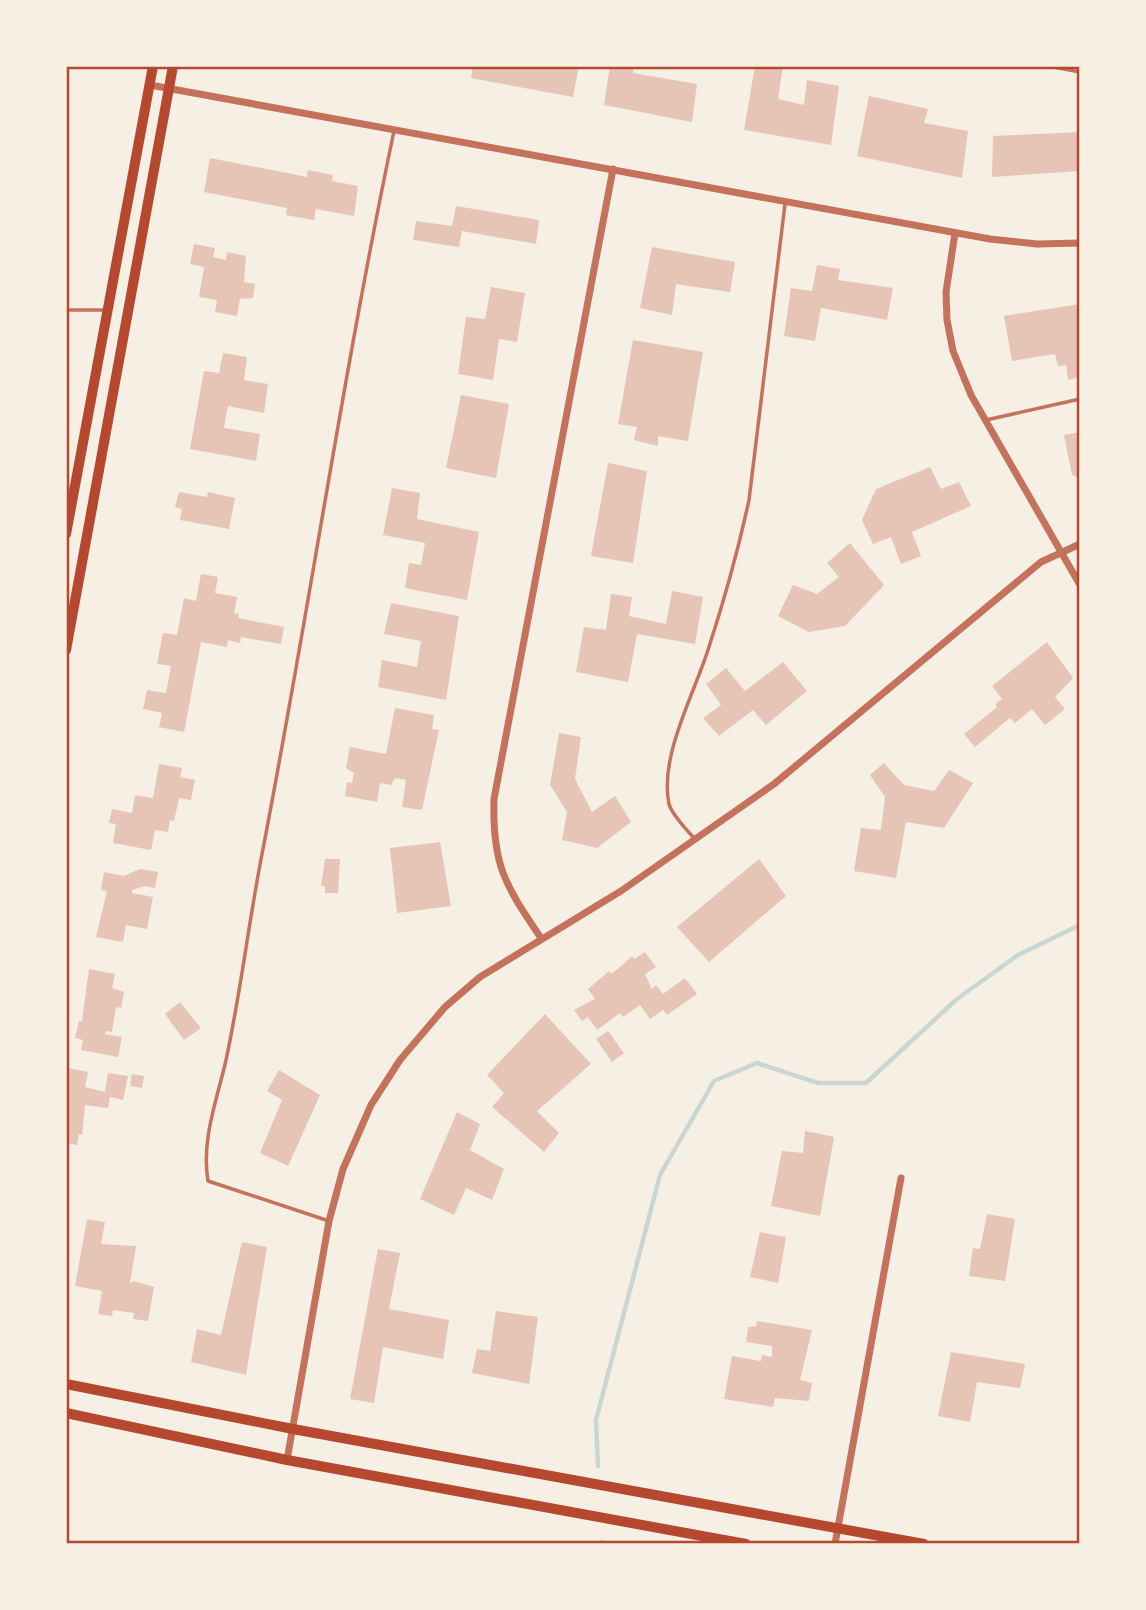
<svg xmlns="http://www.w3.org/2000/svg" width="1146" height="1610" font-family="Literata,serif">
	<rect width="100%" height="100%" fill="#f6efe4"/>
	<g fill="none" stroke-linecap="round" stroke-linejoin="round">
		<g stroke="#c9d6d2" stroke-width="4.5">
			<polyline points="598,1466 596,1420 660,1175 714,1081 757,1063 818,1083 866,1083 957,999 1018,955 1080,925"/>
			<polyline points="601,1542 601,1544"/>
		</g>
	</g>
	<g fill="#e6c5b7">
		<polygon points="473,66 579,66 573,97 471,78"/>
		<polygon points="610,66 634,66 633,73 697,84 692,122 604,105"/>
		<polygon points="755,66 783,66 778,99 804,105 807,80 839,86 831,145 744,130"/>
		<polygon points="869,96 928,109 924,123 968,131 962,178 857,156"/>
		<polygon points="1080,132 1080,171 992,177 993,136"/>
		<polygon points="210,158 307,177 308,170 333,175 332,181 358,186 354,216 316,209 314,220 286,215 287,208 204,192"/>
		<polygon points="456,206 539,220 536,244 462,231 459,247 413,240 416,221 452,226"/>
		<polygon points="194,244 215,248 213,257 226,260 227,252 246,256 244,282 255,284 253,298 240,299 237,316 215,312 217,300 199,297 204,267 190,264"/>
		<polygon points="652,247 735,262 730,292 676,284 672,315 640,308"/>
		<polygon points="817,265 840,269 838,280 893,288 887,320 821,308 815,341 784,336 791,288 812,291"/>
		<polygon points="491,287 525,293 517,342 499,339 493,380 458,374 466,317 485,319"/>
		<polygon points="1080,304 1080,377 1068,380 1066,365 1058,366 1055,354 1012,361 1004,316"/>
		<polygon points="633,340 703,352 688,441 658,436 658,446 634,440 637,427 618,424"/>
		<polygon points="223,353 247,357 244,380 268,384 264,413 228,406 224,428 260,434 256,461 190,449 204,371 219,373"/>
		<polygon points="461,395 509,404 496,478 446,468"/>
		<polygon points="1080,432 1080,478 1072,475 1064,435"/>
		<polygon points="608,463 647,471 633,563 591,556"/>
		<polygon points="930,467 941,489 959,482 971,506 912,532 921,556 901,564 891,537 873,544 862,520 876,489"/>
		<polygon points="392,488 420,493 417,519 479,532 467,600 405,588 409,563 421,565 425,543 383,535"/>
		<polygon points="179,492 207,497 208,492 235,498 229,529 180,520 182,509 175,507"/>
		<polygon points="850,543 884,585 845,626 809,632 778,616 793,585 817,594 839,577 827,563"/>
		<polygon points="201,574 218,577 215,593 237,597 234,613 239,614 238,618 284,627 281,644 241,637 240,643 228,640 227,647 201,642 184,732 159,727 162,713 143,709 147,690 166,693 171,666 157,664 163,633 177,635 184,598 196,601"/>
		<polygon points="672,591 703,597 695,644 637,634 628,682 576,672 584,627 606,630 611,594 632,597 629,616 666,624"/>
		<polygon points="391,603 459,616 446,700 378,687 382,660 417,667 421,641 384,634"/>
		<polygon points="1047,642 1073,678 1055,697 1065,709 1045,725 1032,709 1015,723 1010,718 975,747 964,734 997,707 995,704 1002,699 992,686"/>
		<polygon points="783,662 807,691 766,725 753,710 719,736 703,718 721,705 706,684 726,668 745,691"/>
		<polygon points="395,708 434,715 432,729 439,730 422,810 402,807 406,780 395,778 391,785 380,783 377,802 345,796 347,782 352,783 354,773 346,768 350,747 386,754"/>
		<polygon points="559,733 581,737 575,779 592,812 615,796 631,822 597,848 562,840 567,812 550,785"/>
		<polygon points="884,763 904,785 934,791 949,770 973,783 944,828 906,822 896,878 854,871 861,828 881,830 885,797 870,775"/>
		<polygon points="159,764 182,768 180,777 195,780 191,800 179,798 174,821 170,820 168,832 155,830 151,850 113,843 116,824 109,823 112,809 132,813 135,795 153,798"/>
		<polygon points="440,842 451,906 397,913 390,848"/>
		<polygon points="325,859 340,859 338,893 325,893 325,886 321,886"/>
		<polygon points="759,859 786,896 709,962 677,927"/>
		<polygon points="140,869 158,872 155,888 145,886 132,890 132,893 153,897 147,929 126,925 123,942 96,937 107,891 101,890 104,872 124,876"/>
		<polygon points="645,952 656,967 645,974 652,989 656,985 663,994 685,978 697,994 667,1015 663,1010 650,1019 640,1005 623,1017 620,1013 597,1030 588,1017 582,1021 574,1010 595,999 588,989 609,971 611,974 619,968 632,956 634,959"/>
		<polygon points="89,969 115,974 112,988 124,992 121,1008 116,1007 112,1032 106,1031 105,1034 122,1037 118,1057 81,1050 83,1040 75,1038 79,1021 82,1021"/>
		<polygon points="180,1002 201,1028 184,1040 165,1014"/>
		<polygon points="545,1014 591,1064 537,1111 559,1133 544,1152 492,1107 504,1093 487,1075"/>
		<polygon points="608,1031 624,1053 612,1062 596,1039"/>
		<polygon points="68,1068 88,1072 85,1087 105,1092 108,1073 128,1076 123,1100 110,1097 108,1108 85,1105 82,1135 79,1134 77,1145 66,1143"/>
		<polygon points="279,1070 320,1095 288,1166 260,1153 282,1100 267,1091"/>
		<polygon points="132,1074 144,1076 142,1088 130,1086"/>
		<polygon points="457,1112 480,1124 470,1150 504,1169 492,1200 466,1188 454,1215 420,1199"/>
		<polygon points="805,1131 834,1137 820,1216 771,1206 782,1151 803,1153"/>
		<polygon points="987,1214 1015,1219 1005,1281 969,1276 973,1248 980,1249"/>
		<polygon points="87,1219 105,1222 101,1244 136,1246 130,1283 134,1281 154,1287 148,1321 133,1319 134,1313 113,1310 112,1316 98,1314 102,1291 75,1286"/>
		<polygon points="760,1232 786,1237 778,1283 750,1277"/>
		<polygon points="242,1242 267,1247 246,1375 191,1362 197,1329 221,1335"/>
		<polygon points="378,1249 400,1253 389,1309 449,1320 443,1359 383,1347 374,1403 350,1399"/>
		<polygon points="496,1311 538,1317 529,1384 472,1373 477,1349 490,1351"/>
		<polygon points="757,1321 812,1330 800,1380 812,1383 809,1401 775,1398 773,1407 724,1399 732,1356 761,1361 762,1355 772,1357 772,1346 746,1342 748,1327 756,1326"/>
		<polygon points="951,1352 1025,1364 1020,1388 977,1382 970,1422 938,1416"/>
	</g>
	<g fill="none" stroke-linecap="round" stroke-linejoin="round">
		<g stroke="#c5725c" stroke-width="3.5">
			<polyline points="1048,66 1080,72"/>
			<polyline points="66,310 106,310"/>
			<polyline points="986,420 1080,399"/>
			<path d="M694 838C686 829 672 815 669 804 659 757 694 694 708 650 724 601 738 551 749 500L785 204"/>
			<path d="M329 1221 208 1181C201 1140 217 1100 226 1060 241 991 249 919 263 849 309 610 344 369 394 131"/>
		</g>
		<g stroke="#c5725c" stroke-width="7">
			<polyline points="150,85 990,239 1037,244 1080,243"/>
			<polyline points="955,233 946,292 947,320 953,351 971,395 1080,585"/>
			<path d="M541 938C505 885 492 865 494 799L613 169"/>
			<polyline points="287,1460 329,1221 343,1169 371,1105 400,1060 445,1007 480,977 621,891 774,784 1041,562 1080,544"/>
			<polyline points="835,1544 901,1178"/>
		</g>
		<g stroke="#b5482f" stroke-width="10">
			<polyline points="66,534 153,66"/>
			<polyline points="66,650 173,66"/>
			<polyline points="66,1384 293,1429 924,1544"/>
			<polyline points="66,1413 287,1460 746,1544"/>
		</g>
	</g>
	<rect width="1146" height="1610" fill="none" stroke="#f6efe4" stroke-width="136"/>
	<rect x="68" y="68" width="1010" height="1474" fill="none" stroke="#b5482f" stroke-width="2.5"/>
</svg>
